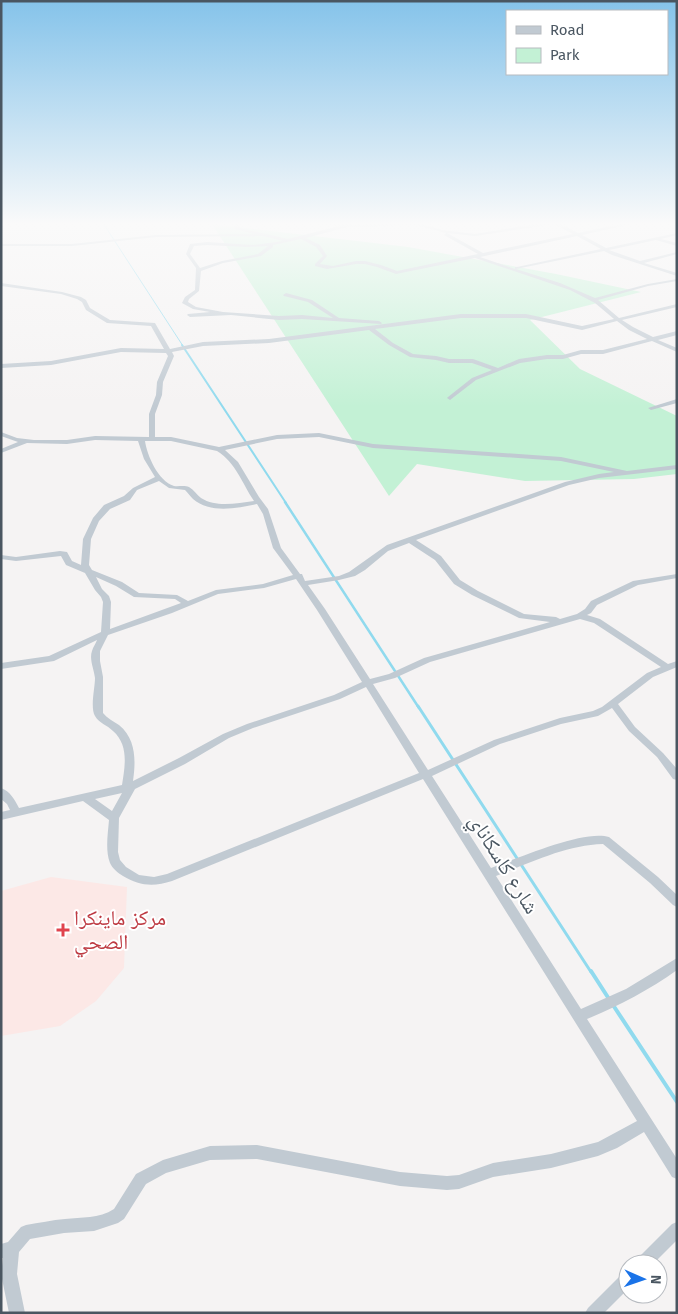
<svg xmlns="http://www.w3.org/2000/svg" width="678" height="1314" font-family="'Fira Sans','Noto Naskh Arabic',sans-serif">
	<rect width="100%" height="100%" fill="#f5f3f3"/>
	<polygon fill="#fce8e6" points="51,877 127,887 124,968 96,1001 60,1026 1,1036 1,891"/>
	<polygon fill="#c3f1d5" points="212,224 408,247 556,274 641,292 530,320 580,369 677,416 677,474 634,479 525,481 417,464 389,496"/>
	<g fill="none" stroke-linecap="round" stroke-linejoin="round">
		<polyline stroke="#90daee" stroke-width="1" points="103,223 183,346"/>
		<polyline stroke="#90daee" stroke-width="2" points="182,345 286,503"/>
		<polyline stroke="#90daee" stroke-width="2.5" points="285,502 419,708"/>
		<polyline stroke="#90daee" stroke-width="3" points="418,706 591,972"/>
		<g stroke="#90daee" stroke-width="4">
			<polyline points="591,971 609,999"/>
			<polyline points="613,1005 677,1102"/>
		</g>
		<g fill="#c1cad2" fill-rule="evenodd">
			<path d="M234 223H238L239 227 244 229 288 239 339 226 309 223 357 225 419 223 442 230 475 234 542 223H559L578 233 626 223H636L582 235 606 248 677 233V235L661 239 677 243V246L656 240 609 250 640 261 677 252V254L644 263 677 273V276L612 255 604 251 516 269 560 283 595 298 648 284 677 279V281L648 286 598 300 619 318 677 304V307L622 320 633 327 653 337 677 331V335L658 340 677 348V352L652 341 603 354H581L563 359H547L520 363 476 380 450 400 447 398 448 397 472 378 492 370 472 363H449L436 360 410 357 389 345 369 330 269 343 203 346 172 352 174 356 163 382 162 395 155 414V437H171L219 447 277 435 319 433 373 444 561 457 627 471 677 465V469L599 478 569 485 416 540 441 556 460 580 478 591 524 614 556 617 560 619 577 614 585 609 591 601 633 581 677 574V578L638 585 597 605 591 613 587 615 600 619 668 664 677 661V667L653 677 618 704 635 727 663 753 677 769V780L673 779 657 757 629 731 612 708 598 716 561 724 500 744 432 776 491 868C516 859 584 829 609 837L658 877 677 895V907L673 905 650 883 603 844C566 845 530 863 496 876L581 1009 626 989 677 958V970C649 990 619 1006 587 1019L677 1159V1179L672 1177 644 1132 617 1148 598 1156 551 1168 493 1177 459 1189 447 1190 400 1186 257 1159 210 1160 166 1173 146 1184 124 1219 118 1223 94 1231 64 1233 30 1239 19 1252 17 1274 25 1313H9L1 1274 3 1258H1V1244L8 1242 21 1227 26 1225C39 1223 52 1220 65 1219 81 1217 99 1219 114 1209L136 1174 163 1160 210 1146 257 1145 400 1172 447 1176 459 1175 493 1163 551 1154 598 1142 637 1121 423 779 172 881C154 887 139 886 123 876 118 873 112 868 110 863 105 850 108 833 109 820L83 801 1 820V812L10 810 7 804 1 799V788C10 791 15 800 19 808L122 785C125 766 129 745 113 731 107 725 99 723 95 716 90 708 95 688 95 678 94 669 89 659 92 651 93 647 96 643 97 640L54 661 1 669V663L49 656 101 632 103 602 101 597 95 590 85 573 66 565 61 556 16 561 1 559V555L16 557 60 551 67 552 72 561 81 565 83 539 93 518 104 505 124 496 133 488 155 477 144 459 138 441 95 440 67 444 27 443 1 453V449L18 442 1 436V432L17 438 34 440H67L95 436 149 437V414L156 395 157 382 168 356 166 353 121 352 51 365 1 368V364L51 361 121 348 164 349 151 326 107 323 86 310 82 302 77 299 61 294 1 286V283L62 292 81 297 86 300 90 308 110 320 155 323 170 349 203 342 269 339 461 314H526L582 326 614 319 595 303 570 290 475 258 396 274 377 267 365 264H356L327 269 315 266V264L323 256 316 247 301 239 273 245V247L261 256 223 263 201 271 199 291 189 299 188 302 196 307 223 312 279 316 302 315 333 318 308 302 284 296 283 295 286 293 312 300 339 318 379 321 382 323 381 324 302 319 279 320 231 315 190 317 187 315 188 314 210 312 193 309 182 303 185 297 195 290 196 268 186 254 190 244 207 242 254 245 283 241 263 236 156 237 72 246H1V244H72L156 235 254 234 235 229ZM554 224 573 234 483 253 447 233 475 236ZM416 225 446 233 444 235 478 254 397 271 381 265 365 261H356L333 266 320 264 327 256 320 245 306 238 347 227ZM577 236 601 249 517 267H515V269L480 257ZM207 245 246 247 268 246 258 254 222 261 200 268 190 254 194 246ZM461 318H526L582 330 617 321 629 330 647 339 603 350H581L563 355H547L519 359 498 368 473 359H449L436 356 413 354 393 343 375 329ZM319 437 373 448 561 461 614 472 599 474 565 482 387 545 349 572 339 576 305 581 302 574H300L281 548 268 509 259 497 238 462 225 450 277 439ZM145 441H171L217 451C236 463 242 483 254 501 237 503 217 508 201 498 197 495 194 490 189 487 184 485 178 487 174 486 158 481 147 455 145 441ZM159 481 169 488 185 490C188 493 190 496 193 499 210 514 238 508 257 504L263 514 273 548 293 575 263 584 216 590 188 601 177 595 139 593 122 582 92 570 89 565 91 539 99 521 110 509 130 500 137 490ZM409 543 435 560 454 584 472 595 519 618 550 622 424 658 389 674 370 679 325 609 308 585 339 580 355 576 365 570 388 551ZM96 577 116 586 134 597 175 599 181 603 110 629 111 602 109 596 102 589ZM296 579 317 610 362 682 334 695 247 724 223 734 179 758 133 781C136 760 136 739 119 725 113 721 107 718 103 713V677L100 661V651L108 635 172 613 218 594 264 588ZM580 619 594 623 661 667 647 673 602 707 593 711 560 718 494 740 428 770 373 684 395 678 430 662ZM366 687 419 773 167 874 154 877 139 875 126 867 120 860 118 852 119 818 135 789 185 764 229 738 253 728 340 699ZM122 793 112 811 95 799Z"/>
			<polygon points="677,399 677,403 651,410 648,408"/>
			<polygon points="677,1222 677,1240 653,1264 634,1264 637,1259 672,1224"/>
			<polygon points="628,1270 628,1289 604,1313 585,1313 588,1308 623,1273"/>
		</g>
	</g>
	<linearGradient id="sky" x2="0" y2="1"><stop stop-color="#85c3ea"/><stop offset="0.55" stop-color="#fafafa"/><stop offset="1" stop-color="#fafafa" stop-opacity="0"/></linearGradient>
	<rect width="678" height="407" fill="url(#sky)"/>
	<path fill="#e0444e" stroke="#fff" stroke-width="2" d="M60.5 922.5h5v5h5v5h-5v5h-5v-5h-5v-5h5z"/>
	<g text-anchor="middle" stroke-width="4" stroke-linejoin="round" paint-order="stroke">
		<g font-size="21" fill="#4a5661" stroke="#fff">
			<text transform="translate(504 864) rotate(58)" y="7">شارع كاسكاناي</text>
		</g>
		<g font-size="21" fill="#be3a42" stroke="#fff" text-anchor="start">
			<text x="74" y="925">مركز ماينكرا<tspan x="74" dy="24">الصحي</tspan></text>
		</g>
	</g>
	<rect width="678" height="1314" fill="none" stroke="#4a5661" stroke-width="5"/>
	<rect x="506" y="10" width="162" height="65" fill="#ffffff" stroke="#b7bbc0"/>
	<rect x="516" y="26" width="25" height="8" fill="#c1cad2" stroke="#b7bbc0"/>
	<text x="550" y="35" font-size="15" fill="#4a5661">Road</text>
	<rect x="516" y="48" width="25" height="15" fill="#c3f1d5" stroke="#b7bbc0"/>
	<text x="550" y="60" font-size="15" fill="#4a5661">Park</text>
	<g transform="translate(643 1279) rotate(92)"><circle r="24" fill="#ffffff" stroke="#b7bbc0"/>
	<path d="M0-4L9 19L0 12L-9 19Z" fill="#1a73e8"/>
	<text y="-8" font-size="14" font-weight="bold" text-anchor="middle" fill="#4a5661">N</text>
	</g>
</svg>
